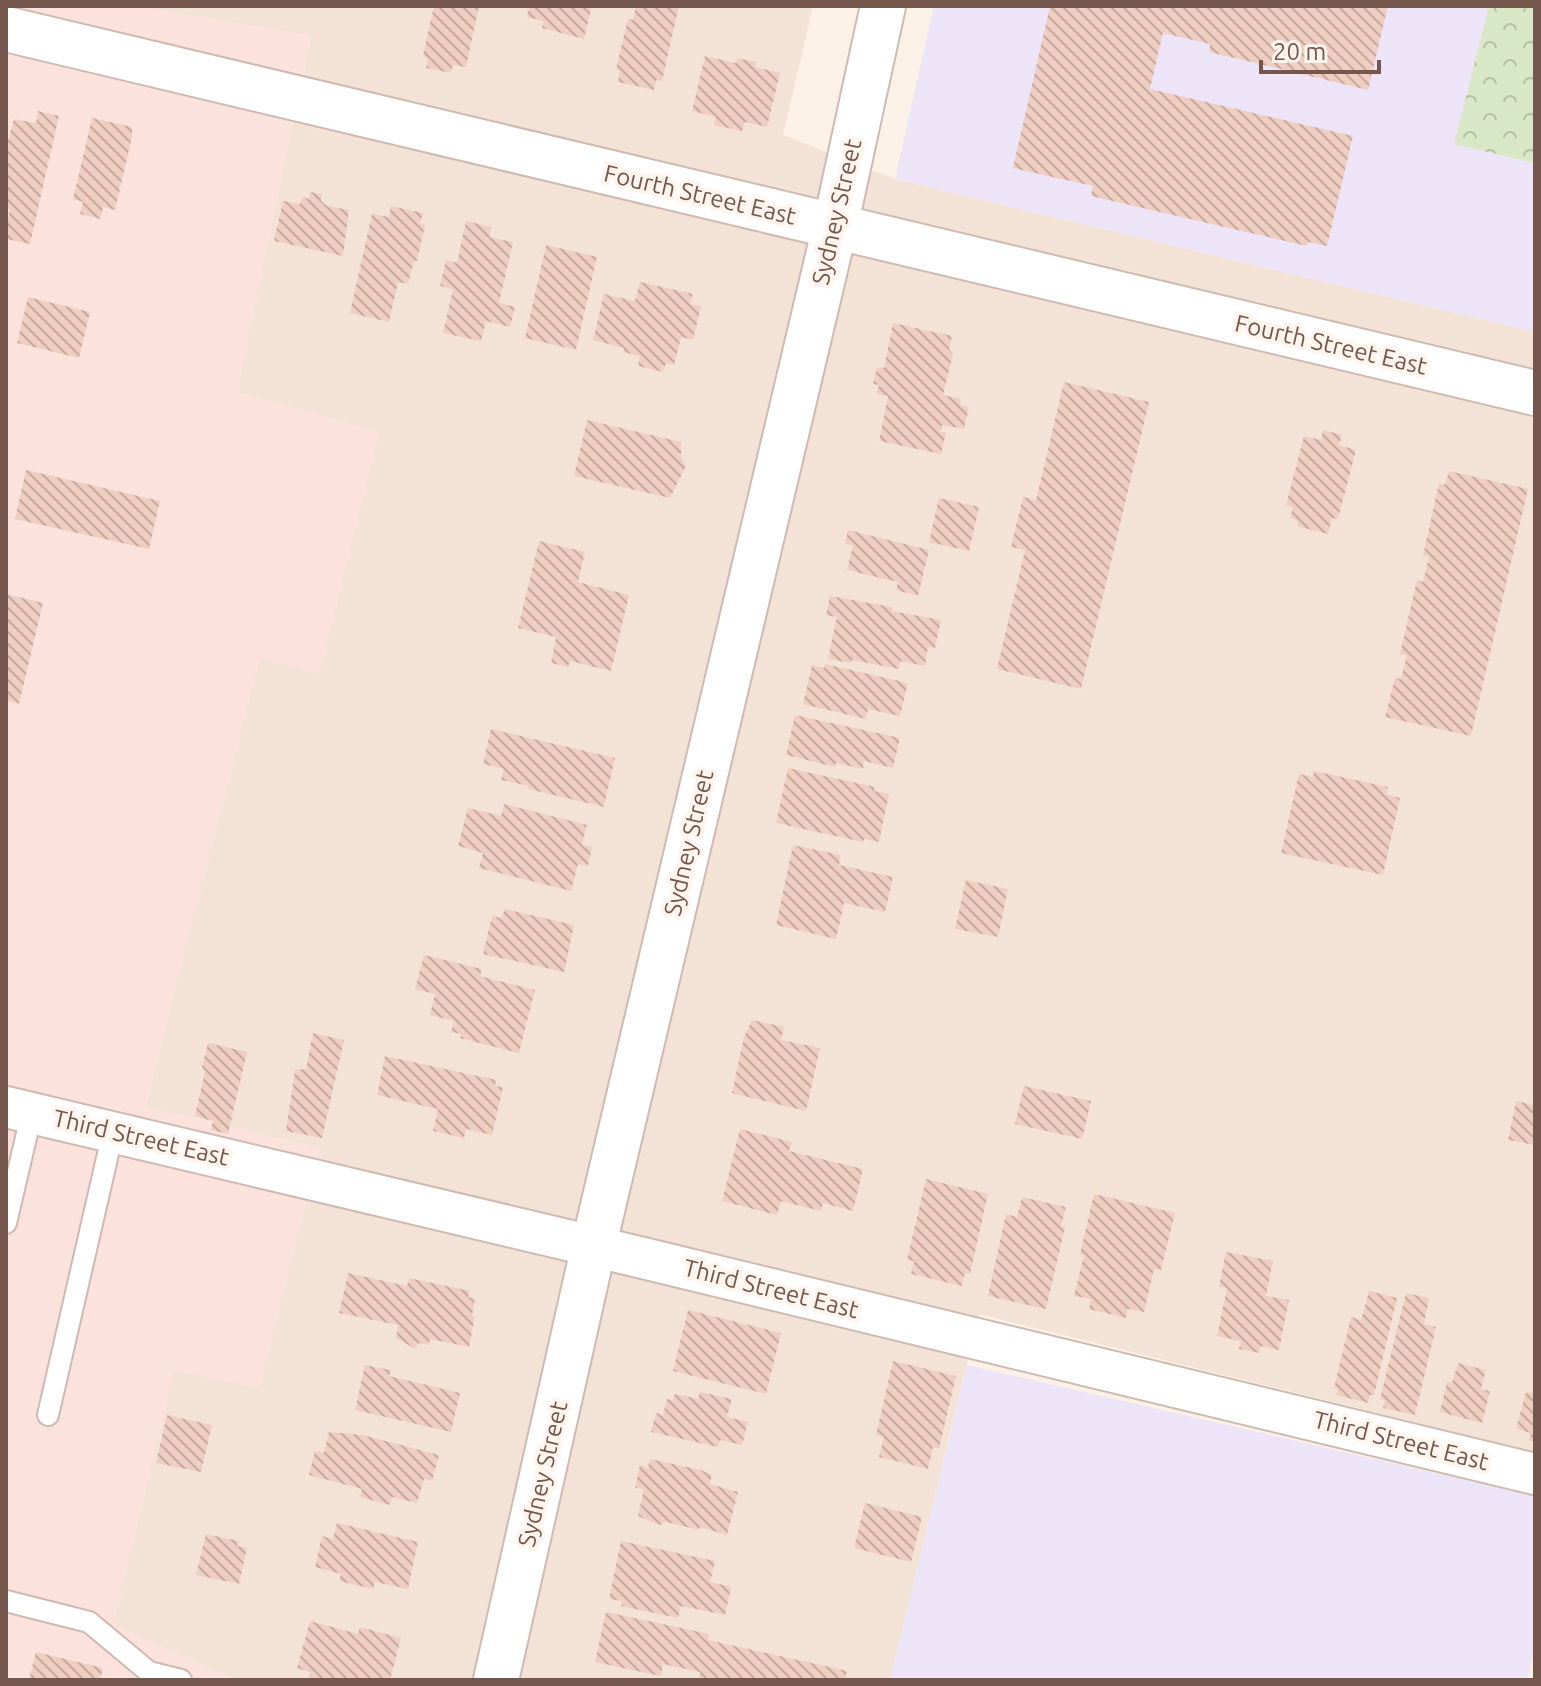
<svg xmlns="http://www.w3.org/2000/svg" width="1541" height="1686" font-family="Ubuntu,sans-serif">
	<defs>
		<pattern id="park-crowns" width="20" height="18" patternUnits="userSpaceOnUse" patternTransform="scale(2)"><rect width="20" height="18" fill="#d8e8c6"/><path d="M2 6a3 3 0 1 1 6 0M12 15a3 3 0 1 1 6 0" fill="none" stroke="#b4bfa3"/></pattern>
		<pattern id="building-back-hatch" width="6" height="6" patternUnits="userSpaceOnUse" patternTransform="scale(2)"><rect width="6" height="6" fill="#efcec1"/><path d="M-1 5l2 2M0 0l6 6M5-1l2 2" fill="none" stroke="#c6aa9f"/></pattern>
	</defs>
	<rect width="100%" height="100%" fill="#fbf1e7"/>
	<polygon fill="#f3e2d6" points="137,6 813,6 783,135 895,179 1535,332 1535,1452 979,1314 890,1680 237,1680 113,1625 174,1370 320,1148 145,1107 260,657 320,673 379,432 237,392 311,36"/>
	<polygon fill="#fbe2dc" points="6,6 137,6 311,35 237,392 380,432 320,674 260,658 145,1106 320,1148 260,1388 174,1371 113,1625 237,1680 6,1680"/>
	<g fill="#eee4f8">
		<polygon points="934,6 1535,6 1535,332 895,179"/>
		<polygon points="967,1365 1535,1496 1535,1648 1527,1680 890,1680"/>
	</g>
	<polygon fill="url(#park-crowns)" points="1489,6 1535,6 1535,163 1454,144"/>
	<g fill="url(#building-back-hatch)">
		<polygon points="434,6 479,6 466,67 453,65 451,73 426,68 428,60 423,55"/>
		<polygon points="529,6 592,6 584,39 542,28 544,21 527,17"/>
		<polygon points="636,6 679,6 662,81 656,80 654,90 618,82 620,70 616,69 628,19 633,20"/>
		<polygon points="1050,6 1388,6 1368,90 1209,52 1210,44 1163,33 1150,89 1353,136 1327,246 1308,242 1307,246 1091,196 1093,186 1013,168"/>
		<polygon points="705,56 736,63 737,58 756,62 755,67 780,73 767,127 745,122 742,131 714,125 716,117 692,111"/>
		<polygon points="38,111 59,116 30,244 6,239 6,227 10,210 6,208 6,149 14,119 36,123"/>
		<polygon points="92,118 132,127 132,137 115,210 103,207 100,219 80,214 83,202 73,199"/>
		<polygon points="310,192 322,194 321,201 327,206 349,210 343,256 274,241 283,201 300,204 302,197 309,199"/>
		<polygon points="391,206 423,213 420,224 425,225 417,261 414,261 408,284 398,282 389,322 350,313 372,214 389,217"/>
		<polygon points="466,221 491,227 489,237 513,242 499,303 515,307 510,327 486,321 481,341 443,333 453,289 440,286 446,260 457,263"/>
		<polygon points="546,245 597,257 576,350 525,338"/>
		<polygon points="640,282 693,294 690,304 701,306 693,340 681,337 674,365 666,363 663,372 638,366 640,356 623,352 624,348 593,340 604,294 635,301"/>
		<polygon points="28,297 90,312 79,358 17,343"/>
		<polygon points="893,323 952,336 949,349 953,354 943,395 961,399 960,405 969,407 964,429 942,425 940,432 946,432 941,454 879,441 888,396 877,394 879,385 873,384 877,367 884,368"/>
		<polygon points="1064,382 1149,402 1081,689 997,669 1025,550 1011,547 1023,497 1036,500"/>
		<polygon points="587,420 681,442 681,457 686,466 670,498 574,476"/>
		<polygon points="1323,430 1342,435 1339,445 1356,450 1338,519 1332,518 1328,534 1297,526 1298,521 1290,518 1293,507 1286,505 1304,436 1321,440"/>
		<polygon points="26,470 160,501 149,549 15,519"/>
		<polygon points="1449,471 1528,489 1471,736 1385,717 1395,678 1401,679 1407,655 1400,654 1417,580 1423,582 1429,557 1423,556 1439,483 1445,485"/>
		<polygon points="939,498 979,507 969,551 929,542"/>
		<polygon points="848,530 929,550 918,596 896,590 898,582 847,570 853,545 845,544"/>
		<polygon points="539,541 585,552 578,582 629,595 611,671 570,661 568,667 551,663 556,637 518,628"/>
		<polygon points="6,594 43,603 19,704 6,701"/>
		<polygon points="830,596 892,607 892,611 941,620 935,648 928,647 925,666 900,661 899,669 852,660 851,663 828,659 837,617 826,615"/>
		<polygon points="825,664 908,683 900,716 868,709 866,719 803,704 812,665 824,668"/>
		<polygon points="795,715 900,738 893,768 864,761 863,769 836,763 835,767 786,755"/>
		<polygon points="491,729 615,758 604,807 528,789 529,786 501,780 504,769 483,764"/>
		<polygon points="788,768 875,787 874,791 889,794 879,842 864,839 863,842 776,823"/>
		<polygon points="1314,771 1388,787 1386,794 1400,798 1383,875 1281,853 1299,774 1313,777"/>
		<polygon points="504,804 587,825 582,845 592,847 588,866 578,864 571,891 479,868 483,853 458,846 468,808 501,816"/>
		<polygon points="793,845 841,855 839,865 893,877 885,912 844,903 836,939 776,925"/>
		<polygon points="966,880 1008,889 998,937 955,929"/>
		<polygon points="505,909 574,925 564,972 483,954 492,916 501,918"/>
		<polygon points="424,955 482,969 480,976 535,990 519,1053 460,1038 462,1034 451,1032 454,1021 430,1015 435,994 415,989"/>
		<polygon points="752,1020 784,1027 781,1040 820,1048 806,1111 732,1093 744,1037"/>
		<polygon points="313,1033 344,1040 322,1138 286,1131 295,1070 306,1069"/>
		<polygon points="208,1043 247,1052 228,1134 211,1130 213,1121 195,1116 205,1071 202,1067"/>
		<polygon points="385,1056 496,1080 495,1086 503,1087 492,1135 466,1129 464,1138 433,1131 438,1109 377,1095"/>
		<polygon points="1024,1086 1091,1101 1082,1139 1015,1124"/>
		<polygon points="1516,1101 1535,1105 1535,1145 1508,1140"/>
		<polygon points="740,1129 792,1142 789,1151 863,1169 853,1211 823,1203 821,1211 781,1201 777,1215 722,1201"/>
		<polygon points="926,1179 988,1194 970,1274 965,1273 962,1286 911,1274 914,1261 907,1260"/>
		<polygon points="1094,1194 1175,1213 1161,1270 1154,1269 1144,1312 1128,1309 1126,1318 1089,1309 1091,1299 1074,1296 1084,1255 1080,1254"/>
		<polygon points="1022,1197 1066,1207 1061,1226 1065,1227 1046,1309 988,1296 1006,1214 1017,1217"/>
		<polygon points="1226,1252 1273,1261 1266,1296 1289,1300 1279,1350 1261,1346 1259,1353 1239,1349 1241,1341 1217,1336 1227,1288 1219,1287"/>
		<polygon points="348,1273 407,1286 409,1278 470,1291 468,1297 475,1299 472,1316 475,1317 469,1347 430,1339 429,1345 419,1343 414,1348 396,1338 398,1325 339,1313"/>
		<polygon points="1369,1291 1397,1298 1374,1395 1370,1395 1368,1403 1336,1395 1338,1389 1334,1388 1351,1317 1361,1320"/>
		<polygon points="1406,1293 1429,1298 1424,1324 1436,1327 1415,1415 1383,1408 1385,1400 1380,1399"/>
		<polygon points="688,1310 781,1333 766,1394 673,1371"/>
		<polygon points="893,1361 956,1376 939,1449 933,1447 928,1469 879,1457 884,1437 876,1435"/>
		<polygon points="1458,1363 1486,1370 1481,1389 1490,1391 1482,1423 1440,1412 1447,1382 1452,1383"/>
		<polygon points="365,1365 391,1370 389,1376 460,1393 451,1432 355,1410"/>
		<polygon points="700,1392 732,1399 727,1417 748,1422 742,1445 720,1440 718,1447 651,1432 656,1413 663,1415 667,1399 673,1400 675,1394 698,1399"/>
		<polygon points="1526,1392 1535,1394 1535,1442 1529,1441 1531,1433 1516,1429"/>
		<polygon points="167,1415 212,1425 201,1472 156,1463"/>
		<polygon points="329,1432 363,1435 439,1455 432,1481 424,1479 417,1503 392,1497 390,1505 360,1497 362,1489 309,1475 315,1451 324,1453"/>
		<polygon points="650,1459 701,1470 712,1475 710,1484 738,1492 727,1535 700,1527 699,1530 666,1522 660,1525 638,1516 644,1489 635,1488 640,1465 648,1468"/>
		<polygon points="865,1503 922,1517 911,1562 854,1548"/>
		<polygon points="337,1523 418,1542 408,1589 375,1582 373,1589 339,1581 341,1574 315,1567 322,1536 333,1539"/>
		<polygon points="206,1534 239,1541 237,1546 247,1548 239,1584 196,1575"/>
		<polygon points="621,1541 715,1561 710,1582 731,1587 725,1615 681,1606 678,1618 621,1606 622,1601 609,1599"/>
		<polygon points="606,1612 709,1634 708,1640 847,1671 845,1680 698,1680 700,1672 663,1664 661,1676 595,1662"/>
		<polygon points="310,1621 358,1634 360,1627 401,1638 390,1680 321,1680 309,1677 310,1672 297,1668"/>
		<polygon points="36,1652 103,1668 100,1680 29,1680"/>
	</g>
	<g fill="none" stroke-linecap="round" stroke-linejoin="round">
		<g stroke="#cfbab1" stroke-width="24">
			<g id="service">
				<polyline points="6,1223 32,1112"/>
				<polyline points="48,1415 113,1132"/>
				<polyline points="6,1601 89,1622 149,1672 181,1680"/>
			</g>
		</g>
		<g stroke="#cfbab1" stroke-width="44">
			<polyline id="minor" points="6,1107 643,1258 1535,1474"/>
		</g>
		<g stroke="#cfbab1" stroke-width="48">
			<g id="tertiary">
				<polyline points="6,29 1535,393"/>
				<polyline points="496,1680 599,1223 835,227 883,6"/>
			</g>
		</g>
		<use href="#service" stroke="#fff" stroke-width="20"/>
		<use href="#minor" stroke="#fff" stroke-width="40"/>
		<use href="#tertiary" stroke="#fff" stroke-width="44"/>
	</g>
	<g text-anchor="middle" stroke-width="8" stroke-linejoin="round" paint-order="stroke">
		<g font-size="24" fill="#74564d" stroke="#fef6ee">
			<text transform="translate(700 195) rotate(13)" y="8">Fourth Street East</text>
			<text transform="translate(837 212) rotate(-77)" y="8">Sydney Street</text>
			<text transform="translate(1331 345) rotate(13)" y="8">Fourth Street East</text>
			<text transform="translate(689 843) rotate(-77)" y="8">Sydney Street</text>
			<text transform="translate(141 1138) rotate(13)" y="8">Third Street East</text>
			<text transform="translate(771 1289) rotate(14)" y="8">Third Street East</text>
			<text transform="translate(1401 1441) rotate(14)" y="8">Third Street East</text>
			<text transform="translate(543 1474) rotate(-77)" y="8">Sydney Street</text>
		</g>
	</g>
	<rect width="1541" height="1686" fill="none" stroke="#74564d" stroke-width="16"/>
	<path d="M1261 60v12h118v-12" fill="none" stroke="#74564d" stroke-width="4"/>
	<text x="1273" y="60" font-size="24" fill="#74564d" stroke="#fef6ee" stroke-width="6" paint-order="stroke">20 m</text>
</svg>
